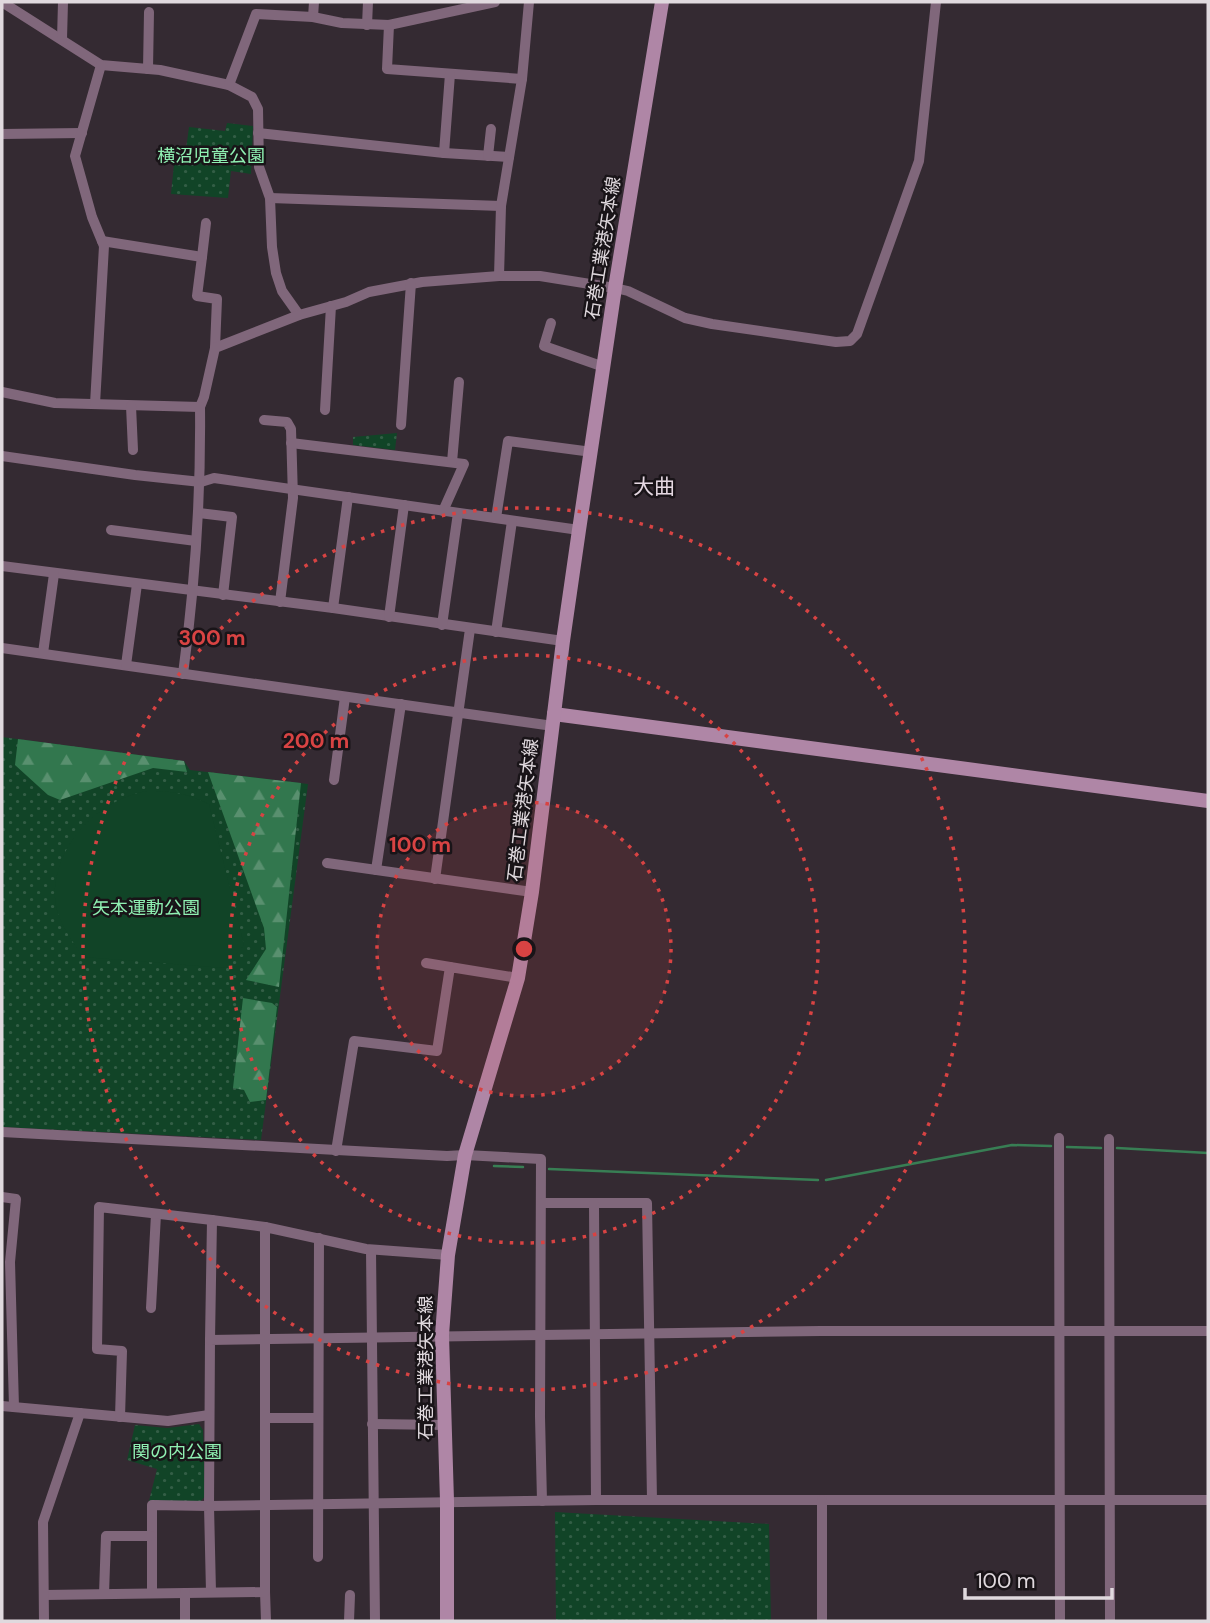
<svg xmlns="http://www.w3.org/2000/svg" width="1210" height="1623" font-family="'DM Sans','Noto Sans JP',sans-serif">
	<defs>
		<pattern id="grass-dots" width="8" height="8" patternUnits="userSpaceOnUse" patternTransform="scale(1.75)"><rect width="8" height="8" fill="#114427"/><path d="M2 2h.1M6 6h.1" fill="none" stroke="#335e46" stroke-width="1.8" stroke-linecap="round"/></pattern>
		<pattern id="forest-firs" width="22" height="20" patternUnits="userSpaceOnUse" patternTransform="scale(1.75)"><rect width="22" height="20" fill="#32774e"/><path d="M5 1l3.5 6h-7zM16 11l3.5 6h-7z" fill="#59906f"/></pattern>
	</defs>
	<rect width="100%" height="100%" fill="#342a32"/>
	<g fill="url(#grass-dots)">
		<polygon points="227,123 253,126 251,174 231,171 228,198 171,194 174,164 184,164 189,127 225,131"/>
		<polygon points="397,433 395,450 353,445 353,437"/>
		<polygon points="2,737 184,761 190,770 308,784 261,1140 2,1127"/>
		<polygon points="199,1424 203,1430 205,1496 201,1501 149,1501 157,1469 127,1460 135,1425 167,1428"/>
		<polygon points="555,1512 769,1524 771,1621 556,1621"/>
	</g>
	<g fill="url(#forest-firs)">
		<polygon points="18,739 184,761 187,772 153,768 60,800 48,795 15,765"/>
		<polygon points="208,772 301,783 279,987 246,980 266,949 264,928"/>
		<polygon points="243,998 272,1003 277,1007 266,1100 250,1102 244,1090 233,1088"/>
	</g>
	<path fill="#114427" d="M147 791C172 791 186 793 209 804L244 945 224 968 83 957C72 940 56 920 55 898 53 846 97 800 147 791Z"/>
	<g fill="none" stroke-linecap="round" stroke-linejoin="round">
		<g stroke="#387e54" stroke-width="2.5">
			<polyline points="1067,1147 1101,1148"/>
			<polyline points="1117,1148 1208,1153"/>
			<polyline points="494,1166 523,1167"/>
			<polyline points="549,1169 818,1180"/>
			<polyline points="826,1180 1012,1145 1051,1146"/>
		</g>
		<g stroke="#80677b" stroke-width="10">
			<polyline points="2,2 101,65 160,70 229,85 252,97 258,109 259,167 270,198 272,247 276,273 282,291 299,315"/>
			<polyline points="313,17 314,2"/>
			<polyline points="367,25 368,2"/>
			<polyline points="389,25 387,69 522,79"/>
			<polyline points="62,39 63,2"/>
			<polyline points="148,69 149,12"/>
			<polyline points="229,85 256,14 313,17 342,23 389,25 495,2"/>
			<polyline points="258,133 444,153 509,157"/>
			<polyline points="2,134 82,133"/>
			<polyline points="444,153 450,74"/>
			<polyline points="488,156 491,129"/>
			<polyline points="270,198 501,206"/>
			<polyline points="102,241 202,257 197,296 217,299 215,348"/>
			<polyline points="202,257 206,223"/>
			<polyline points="499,276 501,206 522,79 529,2"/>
			<polyline points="551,323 544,346 604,367"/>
			<polyline points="2,392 55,403 200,407 204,397 215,348 299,315 346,302 369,292 422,282 499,276 540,276 615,288 628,291 685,318 712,324 836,342 850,341 857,334 919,161 936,2"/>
			<polyline points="95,404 104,246 92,217 75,156 101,65"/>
			<polyline points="131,406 133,450"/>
			<polyline points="325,410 331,306"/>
			<polyline points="264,420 287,422 291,429 293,498 280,602"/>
			<polyline points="401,425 411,283"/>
			<polyline points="291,443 464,464 443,511"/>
			<polyline points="2,456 135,475 201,482 214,478 579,530"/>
			<polyline points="452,462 459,382"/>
			<polyline points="199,513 232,517 223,595"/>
			<polyline points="496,518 508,441 592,452"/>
			<polyline points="111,530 196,541"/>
			<polyline points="2,566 333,608 563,641"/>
			<polyline points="333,608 348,497"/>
			<polyline points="389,617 404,505"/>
			<polyline points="442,625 458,513"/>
			<polyline points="496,632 512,521"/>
			<polyline points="2,648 553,726"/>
			<polyline points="43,653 54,574"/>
			<polyline points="126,665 137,584"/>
			<path d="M183 674C195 585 201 497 200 407"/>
			<polyline points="334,780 345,697"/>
			<polyline points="327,863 532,892"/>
			<polyline points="376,870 401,704"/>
			<polyline points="435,879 470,629"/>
			<polyline points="426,963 450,967"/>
			<polyline points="2,1132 447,1156 465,1155 541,1159 540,1417 542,1501"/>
			<polyline points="1059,1138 1060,1621"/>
			<polyline points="1109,1139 1110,1621"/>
			<polyline points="336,1151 354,1041 437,1051 450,967 518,978"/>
			<polyline points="2,1197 16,1199 10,1262 14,1407"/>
			<polyline points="542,1203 647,1203 652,1500"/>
			<polyline points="594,1203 596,1500"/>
			<polyline points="371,1250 375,1621"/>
			<polyline points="151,1308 156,1214"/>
			<polyline points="1208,1331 821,1331 210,1340 209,1506 596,1500 1208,1500"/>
			<polyline points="210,1340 212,1220 265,1227"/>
			<polyline points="2,1406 168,1421 209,1415"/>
			<polyline points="120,1417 122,1351 97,1349 99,1207 212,1220"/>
			<polyline points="265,1418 318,1418"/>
			<polyline points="372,1424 445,1425"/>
			<polyline points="822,1500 822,1621"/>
			<polyline points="318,1557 319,1238"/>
			<polyline points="152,1592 152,1505 209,1506 211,1592"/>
			<polyline points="265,1592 266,1621"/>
			<polyline points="104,1594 106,1536 151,1536"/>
			<polyline points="44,1595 265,1592 265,1227 366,1249 448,1255"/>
			<polyline points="44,1621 43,1522 80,1413"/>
			<polyline points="185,1621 185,1593"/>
			<polyline points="349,1621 350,1595"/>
		</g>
		<g stroke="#af86a6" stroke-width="14">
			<polyline points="554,714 1208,801"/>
			<polyline points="447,1621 447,1501 442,1335 448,1255 465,1155 518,978 532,892 563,641 579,530 615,288 662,2"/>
		</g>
	</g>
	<circle cx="524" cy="949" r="147" fill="#d84343" fill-opacity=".12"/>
	<g fill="none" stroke="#d84343" stroke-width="3.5" stroke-dasharray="3.5 7">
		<circle cx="524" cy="949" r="147"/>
		<circle cx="524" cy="949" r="294"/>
		<circle cx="524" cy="949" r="441"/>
	</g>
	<g text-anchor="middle" stroke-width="5" stroke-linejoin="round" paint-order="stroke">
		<g font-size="18" fill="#8ff0b2" stroke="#191418">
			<text x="211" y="162">横沼児童公園</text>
			<text x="146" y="914">矢本運動公園</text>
			<text x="177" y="1458">関の内公園</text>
		</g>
		<g font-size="18" fill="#e0d9de" stroke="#191418">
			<text transform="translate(603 248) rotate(-81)" y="6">石巻工業港矢本線</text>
			<text transform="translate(523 810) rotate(-83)" y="6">石巻工業港矢本線</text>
			<text transform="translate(426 1368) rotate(-90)" y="6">石巻工業港矢本線</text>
		</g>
		<g font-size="21" fill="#e5d8e2" stroke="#191418">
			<text x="654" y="494">大曲</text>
		</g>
	</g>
	<circle cx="524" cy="949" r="10" fill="#d84343" stroke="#191418" stroke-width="3.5"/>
	<g font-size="21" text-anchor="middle" font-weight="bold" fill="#d84343" stroke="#191418" stroke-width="5" stroke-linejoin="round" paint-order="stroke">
		<text x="212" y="645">300 m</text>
		<text x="316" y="748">200 m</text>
		<text x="420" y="852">100 m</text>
	</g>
	<rect width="1210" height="1623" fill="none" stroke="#e0d9de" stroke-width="7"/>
	<path d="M965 1588v10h147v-10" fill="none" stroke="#e0d9de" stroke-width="3.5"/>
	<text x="976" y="1588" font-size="21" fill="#e0d9de" stroke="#191418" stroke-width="5" paint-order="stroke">100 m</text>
</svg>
